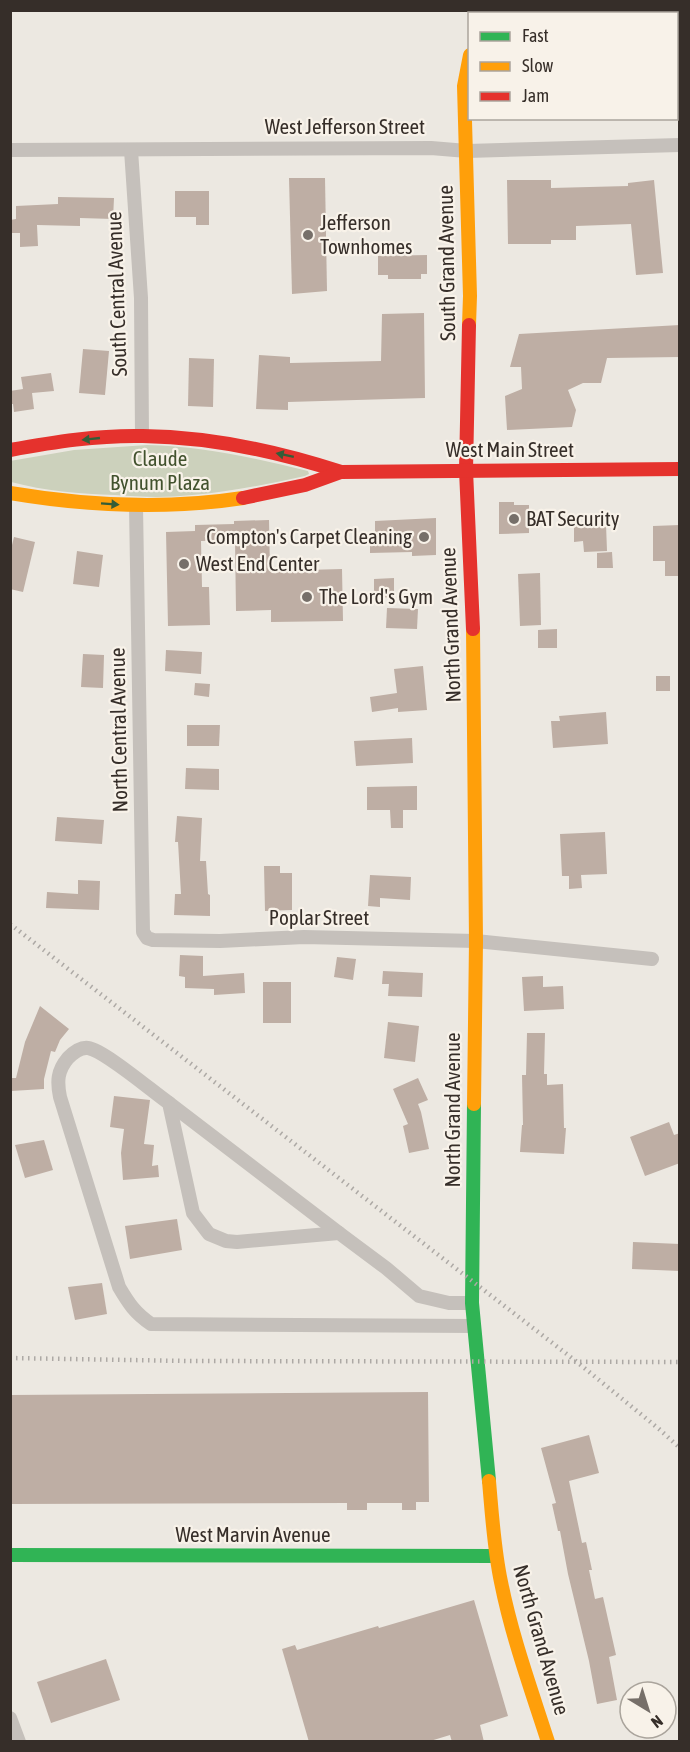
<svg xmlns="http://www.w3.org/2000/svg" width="690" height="1752" font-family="'Asap Condensed',sans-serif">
	<rect width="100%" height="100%" fill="#ece8e1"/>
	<path fill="#ccd1bc" d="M147 445C203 446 254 458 308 471L309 474 305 476C268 484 230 492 192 495 166 498 140 497 115 495 79 494 45 491 11 482L10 461 74 450Z"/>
	<g fill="#beaea4">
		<polygon points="289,178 325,178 327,291 292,294"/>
		<polygon points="507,180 551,180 551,188 628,186 628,183 654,180 663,273 636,275 631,224 576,226 576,240 551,240 551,244 508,244"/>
		<polygon points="175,191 209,191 209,225 196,225 196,217 175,217"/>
		<polygon points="58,197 114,198 113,219 80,218 80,226 37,225 38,246 20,247 20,233 10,233 10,220 16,219 16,206 58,204"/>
		<polygon points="427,255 427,274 421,274 421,279 388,279 388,275 378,275 378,256"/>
		<polygon points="424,313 425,398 288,402 288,410 256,409 259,355 290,357 290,363 381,361 382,314"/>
		<polygon points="680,325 680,357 607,358 601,383 583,383 568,390 576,410 572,427 507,430 505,396 522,389 521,367 510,367 519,334"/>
		<polygon points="83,349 109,351 105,395 79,393"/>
		<polygon points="189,358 214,359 213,407 188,406"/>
		<polygon points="51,373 54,391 32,393 34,409 14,412 13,404 10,404 10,391 23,389 21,377"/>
		<polygon points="499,502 514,502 514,505 529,505 529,533 499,534"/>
		<polygon points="436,518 436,555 412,556 412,552 370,553 370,540 375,540 375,521"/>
		<polygon points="269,520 270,571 342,569 343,621 271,622 271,610 236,611 235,540 201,541 202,587 209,587 210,625 168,626 166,532 195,531 195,525 234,524 234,521"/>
		<polygon points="606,524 607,551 584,552 583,541 574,542 574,525"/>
		<polygon points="680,525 679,576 665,576 665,561 653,561 653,526"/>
		<polygon points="14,537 35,542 23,592 10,589 10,553"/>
		<polygon points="77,551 103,555 99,587 73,584"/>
		<polygon points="612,552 613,568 597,568 597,553"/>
		<polygon points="540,573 541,625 520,626 518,574"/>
		<polygon points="394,578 394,597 374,598 374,579"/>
		<polygon points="387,608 418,609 417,629 386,628"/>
		<polygon points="557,629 557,648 538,648 538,630"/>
		<polygon points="166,650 202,652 201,674 165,671"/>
		<polygon points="83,654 104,655 103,688 81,687"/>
		<polygon points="423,666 427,710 398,712 398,708 372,712 370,697 397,693 394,669"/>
		<rect x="656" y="676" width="14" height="15"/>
		<polygon points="195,683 210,684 209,697 194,695"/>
		<polygon points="606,712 608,744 553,748 551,721 560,721 559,716"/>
		<polygon points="187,725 220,725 219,746 187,746"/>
		<polygon points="412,738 413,763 356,766 354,741"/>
		<polygon points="186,768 219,769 219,790 185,789"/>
		<polygon points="417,786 417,810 403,810 403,828 391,828 390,810 367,810 367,787"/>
		<polygon points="177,816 202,818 200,861 206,861 208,894 210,895 210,916 174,915 175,894 181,894 178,842 175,842"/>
		<polygon points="57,817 104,820 102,844 55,841"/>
		<polygon points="605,832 607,874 581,875 582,888 569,889 569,876 562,876 560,834"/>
		<polygon points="264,866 280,866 280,873 292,873 292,910 265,911"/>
		<polygon points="370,875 411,877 410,900 380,898 380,907 368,906"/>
		<polygon points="78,880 100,881 99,910 46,908 47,892 78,894"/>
		<polygon points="180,955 203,956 203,976 244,973 245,993 214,995 214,989 185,988 185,977 179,976"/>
		<polygon points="337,957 356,959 353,980 334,977"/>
		<polygon points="383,971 423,973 422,997 388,996 389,984 382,984"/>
		<polygon points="543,976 543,987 563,986 564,1009 524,1011 522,977"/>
		<rect x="263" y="982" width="28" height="41"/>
		<polygon points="40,1006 69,1029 60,1040 55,1052 51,1051 44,1079 44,1089 11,1091 11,1078 16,1078 25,1042"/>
		<polygon points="388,1022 419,1026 415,1062 384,1058"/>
		<polygon points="527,1033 545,1033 544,1074 547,1074 547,1085 563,1084 564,1128 566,1128 564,1154 520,1152 522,1125 523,1125 522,1075 526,1075"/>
		<polygon points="418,1078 428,1100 418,1104 421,1112 429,1149 409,1153 403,1126 408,1124 393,1089"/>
		<polygon points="114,1096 150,1100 144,1144 154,1145 152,1166 158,1165 159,1177 123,1180 121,1153 124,1129 110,1127"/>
		<polygon points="669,1122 674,1135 680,1133 680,1163 645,1176 630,1137"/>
		<polygon points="44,1140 53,1170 25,1178 15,1145"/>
		<polygon points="177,1219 182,1250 130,1259 125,1226"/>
		<polygon points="633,1242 680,1244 680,1271 632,1269"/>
		<polygon points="102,1283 107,1314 75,1320 68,1287"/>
		<polygon points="428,1392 429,1502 416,1502 416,1510 402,1510 402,1503 367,1503 367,1510 347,1510 347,1503 10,1504 10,1395"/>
		<polygon points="589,1435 599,1473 569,1481 582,1543 586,1542 592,1570 589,1570 595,1599 603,1597 616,1655 609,1657 617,1700 597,1704 589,1661 568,1574 560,1531 558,1531 552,1504 556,1503 541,1448"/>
		<polygon points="474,1600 508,1716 480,1725 484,1742 452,1742 450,1735 427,1742 309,1742 282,1649 295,1645 297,1650 378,1626 379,1628"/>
		<polygon points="106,1659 120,1700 51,1723 37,1682"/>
	</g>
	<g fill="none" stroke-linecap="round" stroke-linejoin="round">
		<g stroke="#c5c0bb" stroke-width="14">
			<polyline points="10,150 431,148 467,151 680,145"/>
			<polyline points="131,150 141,298 142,436"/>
			<polyline points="136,506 143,932 147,938 153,940 220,941 304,937 476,941 652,959"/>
			<polyline points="169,1103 339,1233"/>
			<path d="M472 1303H449L419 1296 386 1268 339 1233 237 1242 226 1241 209 1234 193 1213 169 1103C153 1092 104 1050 88 1048 81 1047 73 1053 68 1058 57 1071 57 1082 60 1097L119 1287C129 1304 135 1313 151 1324L474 1326"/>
			<polyline points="10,1718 19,1742"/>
		</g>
		<g stroke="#30b455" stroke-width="14">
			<polyline points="474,1104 472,1303 489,1481"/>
			<polyline points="10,1555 496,1556"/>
		</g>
		<g stroke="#ff9f0a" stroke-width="14">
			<polyline points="483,14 484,10"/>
			<polyline points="469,325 470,296 464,86 470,55"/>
			<path d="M10 493C87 506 165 510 243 498"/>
			<polyline points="473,629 476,941 474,1104"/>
			<path d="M489 1481C492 1515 494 1549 501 1582 512 1637 531 1689 548 1742"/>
		</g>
		<g stroke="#e5322d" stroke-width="14">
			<polyline points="469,325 466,470 473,629"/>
			<path d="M10 450C54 442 98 435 143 436 210 437 277 451 341 472"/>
			<polyline points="243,498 305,485 341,472 680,469"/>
		</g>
		<g stroke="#ada9a5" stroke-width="4.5" stroke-dasharray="1.5 4.5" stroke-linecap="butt">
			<polyline points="10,924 577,1362 659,1429 680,1448"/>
			<polyline points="10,1358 188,1361 680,1362"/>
		</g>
	</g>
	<defs><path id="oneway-solid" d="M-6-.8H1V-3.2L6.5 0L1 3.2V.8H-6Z" transform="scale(1.5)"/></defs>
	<g fill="#345d38">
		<use href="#oneway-solid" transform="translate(91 439) rotate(174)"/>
		<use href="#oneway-solid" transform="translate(285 455) rotate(-168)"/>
		<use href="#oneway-solid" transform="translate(110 504) rotate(4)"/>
	</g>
	<g fill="#766f69" stroke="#f8f2e9" stroke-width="2">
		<circle cx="308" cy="235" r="6"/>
		<circle cx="514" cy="519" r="6"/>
		<circle cx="424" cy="537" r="6"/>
		<circle cx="184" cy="564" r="6"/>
		<circle cx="307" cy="597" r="6"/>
	</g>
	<g text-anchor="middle" stroke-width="4.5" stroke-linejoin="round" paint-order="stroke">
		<g font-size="21" fill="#362e29" stroke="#f8f2e9">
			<text x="345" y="134">West Jefferson Street</text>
			<text transform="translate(447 263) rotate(-91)" y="7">South Grand Avenue</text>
			<text transform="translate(117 294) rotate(-92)" y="7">South Central Avenue</text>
			<text x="510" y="457">West Main Street</text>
			<text transform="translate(451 625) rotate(-92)" y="7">North Grand Avenue</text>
			<text transform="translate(119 730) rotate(-91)" y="7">North Central Avenue</text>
			<text x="319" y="925">Poplar Street</text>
			<text transform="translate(453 1110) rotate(-90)" y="7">North Grand Avenue</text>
			<text x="253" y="1542">West Marvin Avenue</text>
			<text transform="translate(541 1640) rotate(74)" y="7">North Grand Avenue</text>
		</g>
		<g font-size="21" fill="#362e29" stroke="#f8f2e9" text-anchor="start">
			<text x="320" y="230">Jefferson<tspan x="320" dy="24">Townhomes</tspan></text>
			<text x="526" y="526">BAT Security</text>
			<text x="412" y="544" text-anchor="end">Compton's Carpet Cleaning</text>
			<text x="196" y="571">West End Center</text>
			<text x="319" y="604">The Lord's Gym</text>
		</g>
		<g font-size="21" fill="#42522e" stroke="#f8f2e9">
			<text x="160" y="466">Claude<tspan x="160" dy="24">Bynum Plaza</tspan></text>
		</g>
	</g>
	<rect width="690" height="1752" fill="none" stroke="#362e29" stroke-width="24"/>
	<rect x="468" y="12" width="210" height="108" fill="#f8f2e9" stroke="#aaa49c" stroke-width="1.5"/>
	<rect x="480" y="32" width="30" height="9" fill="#30b455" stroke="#aaa49c" stroke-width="1.5"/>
	<text x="522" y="42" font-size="18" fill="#362e29">Fast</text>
	<rect x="480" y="62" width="30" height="9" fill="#ff9f0a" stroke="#aaa49c" stroke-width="1.5"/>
	<text x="522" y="72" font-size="18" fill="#362e29">Slow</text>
	<rect x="480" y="92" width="30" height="9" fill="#e5322d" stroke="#aaa49c" stroke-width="1.5"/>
	<text x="522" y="102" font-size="18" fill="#362e29">Jam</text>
	<g transform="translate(648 1710) rotate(142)"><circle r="28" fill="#f8f2e9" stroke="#aaa49c" stroke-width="1.5"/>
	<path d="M0-4.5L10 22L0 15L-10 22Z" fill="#766f69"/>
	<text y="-9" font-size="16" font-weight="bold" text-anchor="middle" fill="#362e29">N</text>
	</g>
</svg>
